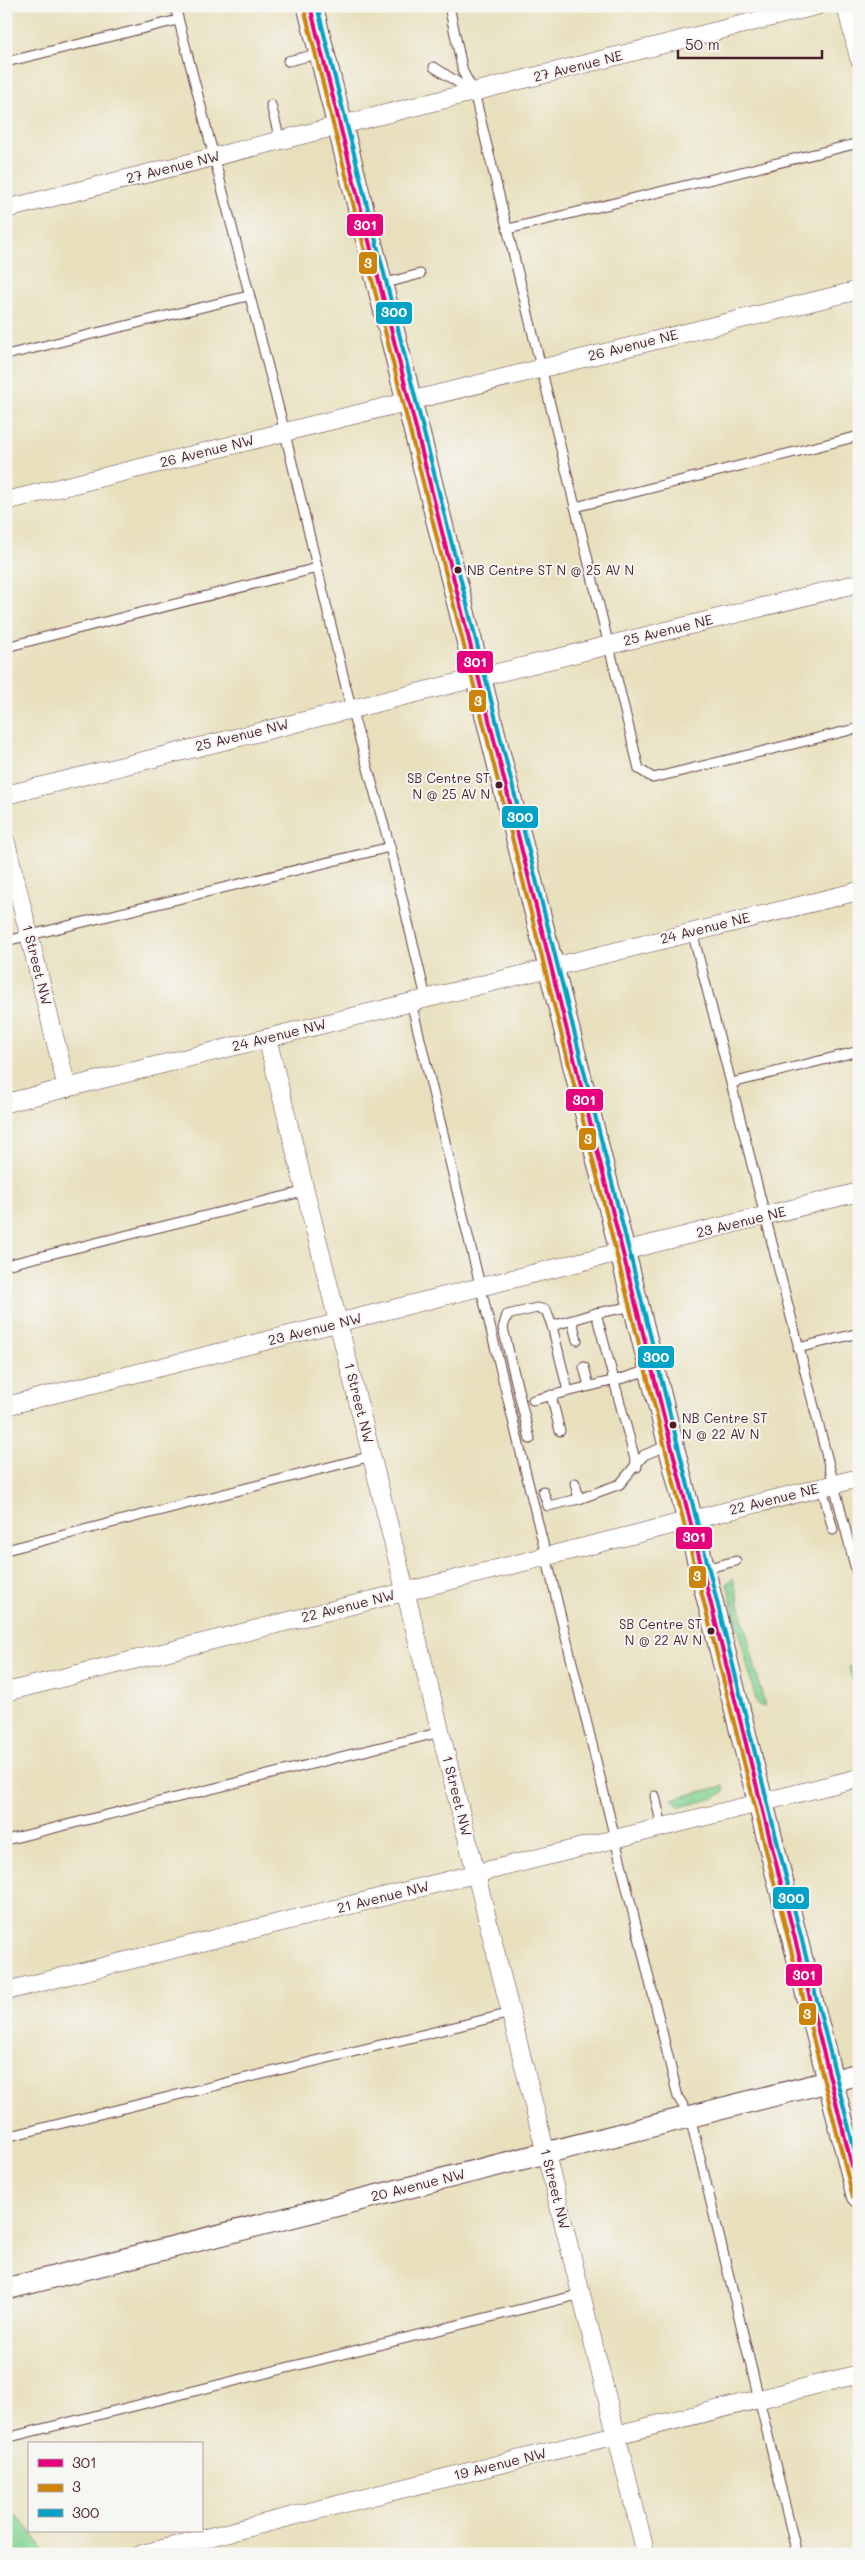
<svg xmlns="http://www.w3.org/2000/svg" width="865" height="2560" font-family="Mali,sans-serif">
	<defs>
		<pattern id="grass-dots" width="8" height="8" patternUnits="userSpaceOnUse" patternTransform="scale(1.25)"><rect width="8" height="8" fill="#85d493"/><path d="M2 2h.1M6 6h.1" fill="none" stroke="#74b67f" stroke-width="1.8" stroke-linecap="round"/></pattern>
	</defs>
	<rect width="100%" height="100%" fill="#f6f6f2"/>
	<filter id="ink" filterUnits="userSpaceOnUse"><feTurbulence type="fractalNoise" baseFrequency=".02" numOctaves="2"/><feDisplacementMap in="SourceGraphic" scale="10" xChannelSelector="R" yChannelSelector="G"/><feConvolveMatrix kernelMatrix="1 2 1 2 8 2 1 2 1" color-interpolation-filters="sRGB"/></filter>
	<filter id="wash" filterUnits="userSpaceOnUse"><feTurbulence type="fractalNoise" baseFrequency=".0096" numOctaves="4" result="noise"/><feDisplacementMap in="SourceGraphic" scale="20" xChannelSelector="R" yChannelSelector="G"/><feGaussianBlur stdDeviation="1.12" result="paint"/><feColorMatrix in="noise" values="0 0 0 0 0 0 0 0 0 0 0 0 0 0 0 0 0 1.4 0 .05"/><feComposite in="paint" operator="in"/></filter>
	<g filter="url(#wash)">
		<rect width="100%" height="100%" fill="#e8e0bd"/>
		<g fill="url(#grass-dots)" stroke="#687a5f">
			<polygon points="733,1578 765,1707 757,1705 727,1583"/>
			<polygon points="859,1664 859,1685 854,1686 849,1667"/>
			<polygon points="723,1786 725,1791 715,1798 680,1807 672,1799"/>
		</g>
		<path fill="#85d493" stroke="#687a5f" d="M6 2510C23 2520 36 2536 44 2554H6Z"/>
	</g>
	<g filter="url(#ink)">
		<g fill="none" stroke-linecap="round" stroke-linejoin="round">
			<g stroke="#623c41" stroke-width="11">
				<g id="service">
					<polyline points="175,6 281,417 351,708 390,847 426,998"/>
					<polyline points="449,6 463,72 474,92 480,117 639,769 653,778 859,728"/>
					<polyline points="288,61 322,53"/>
					<polyline points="6,62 178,20"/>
					<polyline points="434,67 471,91"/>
					<polyline points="271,105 280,140"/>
					<polyline points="508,229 859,143"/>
					<polyline points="382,284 420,274"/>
					<polyline points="6,355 248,296"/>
					<polyline points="575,507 859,436"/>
					<polyline points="6,647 317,568"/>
					<polyline points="692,931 859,1582"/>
					<polyline points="6,941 390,847"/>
					<polyline points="411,1002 678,2097 690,2117 797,2554"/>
					<polyline points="732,1083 859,1051"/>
					<polyline points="6,1265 306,1191"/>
					<polyline points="635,1306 596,1313 637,1467"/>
					<polyline points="572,1321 577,1340"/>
					<polyline points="798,1348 859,1333"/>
					<polyline points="584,1367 589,1386"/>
					<polyline points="568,1391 552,1326 596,1313"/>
					<polyline points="551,1395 560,1431"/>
					<polyline points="533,1400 624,1378 651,1369"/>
					<polyline points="530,1439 503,1328 507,1315 537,1308 546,1310 552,1326"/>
					<polyline points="575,1483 579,1499"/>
					<polyline points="822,1487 833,1530"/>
					<polyline points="543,1491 548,1506 579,1499 620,1484 644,1455 669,1445"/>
					<polyline points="6,1550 372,1456"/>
					<polyline points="704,1569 736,1561"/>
					<polyline points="655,1796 662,1827"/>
					<polyline points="6,1840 441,1732"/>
					<polyline points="6,2137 511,2013"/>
					<polyline points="6,2438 582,2294"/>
				</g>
			</g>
			<g stroke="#623c41" stroke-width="19">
				<g id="minor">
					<polyline points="846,6 859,58"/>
					<polyline points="6,209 816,6"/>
					<polyline points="6,501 859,290"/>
					<polyline points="6,795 859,583"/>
					<polyline points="6,842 67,1088"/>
					<polyline points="267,1038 646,2554"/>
					<polyline points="6,1103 859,891"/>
					<polyline points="6,1406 859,1192"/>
					<polyline points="6,1692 859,1478"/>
					<polyline points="6,1991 859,1778"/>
					<polyline points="142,2554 859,2374"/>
				</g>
			</g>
			<g stroke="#623c41" stroke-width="23">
				<polyline id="tertiary" points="6,2289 859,2074"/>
			</g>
			<g stroke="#623c41" stroke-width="27">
				<polyline id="secondary" points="310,6 859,2195"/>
			</g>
			<use href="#service" stroke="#fff" stroke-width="9"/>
			<use href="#minor" stroke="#fff" stroke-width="18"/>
			<use href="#tertiary" stroke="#fff" stroke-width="21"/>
			<use href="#secondary" stroke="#fff" stroke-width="25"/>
			<g stroke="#f6f6f2" stroke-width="8">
				<polyline id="bus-1" points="310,6 859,2194"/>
			</g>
			<g stroke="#f6f6f2" stroke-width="8">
				<polyline id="bus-2" points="304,8 853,2197"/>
			</g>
			<g stroke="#f6f6f2" stroke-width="8">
				<polyline id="bus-3" points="317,6 859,2168"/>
			</g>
			<use href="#bus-1" stroke="#e5007d" stroke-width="4"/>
			<use href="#bus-2" stroke="#cc840b" stroke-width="4"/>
			<use href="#bus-3" stroke="#04a2c6" stroke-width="4"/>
		</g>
	</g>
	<g fill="#4a1f2b" stroke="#f6f6f2" stroke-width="2">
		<circle cx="458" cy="570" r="4.5"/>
		<circle cx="499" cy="785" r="4.5"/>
		<circle cx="673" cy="1425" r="4.5"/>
		<circle cx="711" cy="1631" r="4.5"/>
	</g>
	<g text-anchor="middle" stroke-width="4" stroke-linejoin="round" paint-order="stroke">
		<g font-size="13" fill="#4a1f2b" stroke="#f6f6f2" text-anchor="start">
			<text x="467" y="575">NB Centre ST N @ 25 AV N</text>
			<text x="490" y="783" text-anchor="end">SB Centre ST<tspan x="490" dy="16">N @ 25 AV N</tspan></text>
			<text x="682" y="1423">NB Centre ST<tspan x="682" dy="16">N @ 22 AV N</tspan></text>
			<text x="702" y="1629" text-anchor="end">SB Centre ST<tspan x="702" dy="16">N @ 22 AV N</tspan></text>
		</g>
		<g font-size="14" fill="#4a1f2b" stroke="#f6f6f2">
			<text transform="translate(578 66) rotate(-14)" y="5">27 Avenue NE</text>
			<text transform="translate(173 167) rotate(-14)" y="5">27 Avenue NW</text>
			<text transform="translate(633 345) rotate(-14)" y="5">26 Avenue NE</text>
			<text transform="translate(207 451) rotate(-14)" y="5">26 Avenue NW</text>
			<text transform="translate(668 630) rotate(-14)" y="5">25 Avenue NE</text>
			<text transform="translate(242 735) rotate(-14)" y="5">25 Avenue NW</text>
			<text transform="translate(705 928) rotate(-14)" y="5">24 Avenue NE</text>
			<text transform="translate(37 965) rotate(76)" y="5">1 Street NW</text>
			<text transform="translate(279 1035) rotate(-14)" y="5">24 Avenue NW</text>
			<text transform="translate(741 1222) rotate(-14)" y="5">23 Avenue NE</text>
			<text transform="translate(315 1329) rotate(-14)" y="5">23 Avenue NW</text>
			<text transform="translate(359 1403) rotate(76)" y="5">1 Street NW</text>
			<text transform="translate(774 1499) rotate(-14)" y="5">22 Avenue NE</text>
			<text transform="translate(348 1606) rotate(-14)" y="5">22 Avenue NW</text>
			<text transform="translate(457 1796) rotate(76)" y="5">1 Street NW</text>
			<text transform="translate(383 1897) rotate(-14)" y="5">21 Avenue NW</text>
			<text transform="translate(418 2185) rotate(-14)" y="5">20 Avenue NW</text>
			<text transform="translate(555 2189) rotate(76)" y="5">1 Street NW</text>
			<text transform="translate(500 2464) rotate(-14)" y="5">19 Avenue NW</text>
		</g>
	</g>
	<g stroke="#f6f6f2" stroke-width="2">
		<rect x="346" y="213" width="38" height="24" rx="5" fill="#e5007d"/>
		<rect x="358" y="251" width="20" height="24" rx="5" fill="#cc840b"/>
		<rect x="375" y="301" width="38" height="24" rx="5" fill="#04a2c6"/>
		<rect x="456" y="650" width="38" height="24" rx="5" fill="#e5007d"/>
		<rect x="468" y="689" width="19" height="24" rx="5" fill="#cc840b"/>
		<rect x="501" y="805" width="38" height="24" rx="5" fill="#04a2c6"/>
		<rect x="565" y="1088" width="39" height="24" rx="5" fill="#e5007d"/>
		<rect x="578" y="1127" width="19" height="24" rx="5" fill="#cc840b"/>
		<rect x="637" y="1345" width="38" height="24" rx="5" fill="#04a2c6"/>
		<rect x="675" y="1526" width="38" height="24" rx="5" fill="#e5007d"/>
		<rect x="688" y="1565" width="19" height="24" rx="5" fill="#cc840b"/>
		<rect x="772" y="1886" width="38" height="24" rx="5" fill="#04a2c6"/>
		<rect x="785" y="1963" width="38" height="24" rx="5" fill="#e5007d"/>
		<rect x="798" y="2002" width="19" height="24" rx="5" fill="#cc840b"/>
	</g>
	<g font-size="14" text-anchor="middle" font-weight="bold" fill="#fff">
		<text x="365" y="230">301</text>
		<text x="368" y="268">3</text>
		<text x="394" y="317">300</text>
		<text x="475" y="667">301</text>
		<text x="478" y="706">3</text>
		<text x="520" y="822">300</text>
		<text x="584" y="1105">301</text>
		<text x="588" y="1144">3</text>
		<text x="656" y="1362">300</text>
		<text x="694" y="1542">301</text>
		<text x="697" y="1581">3</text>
		<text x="791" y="1903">300</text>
		<text x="804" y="1980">301</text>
		<text x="807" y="2019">3</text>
	</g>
	<rect width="865" height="2560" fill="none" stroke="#f6f6f2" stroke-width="25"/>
	<rect x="28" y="2442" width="175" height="90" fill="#f6f6f2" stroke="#b1a0a2"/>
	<rect x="38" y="2459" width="25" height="8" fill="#e5007d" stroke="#b1a0a2"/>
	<text x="72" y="2468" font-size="15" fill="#4a1f2b">301</text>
	<rect x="38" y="2484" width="25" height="8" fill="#cc840b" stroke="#b1a0a2"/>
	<text x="72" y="2492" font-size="15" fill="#4a1f2b">3</text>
	<rect x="38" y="2509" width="25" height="8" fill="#04a2c6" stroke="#b1a0a2"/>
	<text x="72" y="2518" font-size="15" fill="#4a1f2b">300</text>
	<path d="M678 50v8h144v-8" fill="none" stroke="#4a1f2b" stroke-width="2.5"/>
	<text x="685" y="50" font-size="15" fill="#4a1f2b" stroke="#f6f6f2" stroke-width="4" paint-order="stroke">50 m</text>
</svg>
